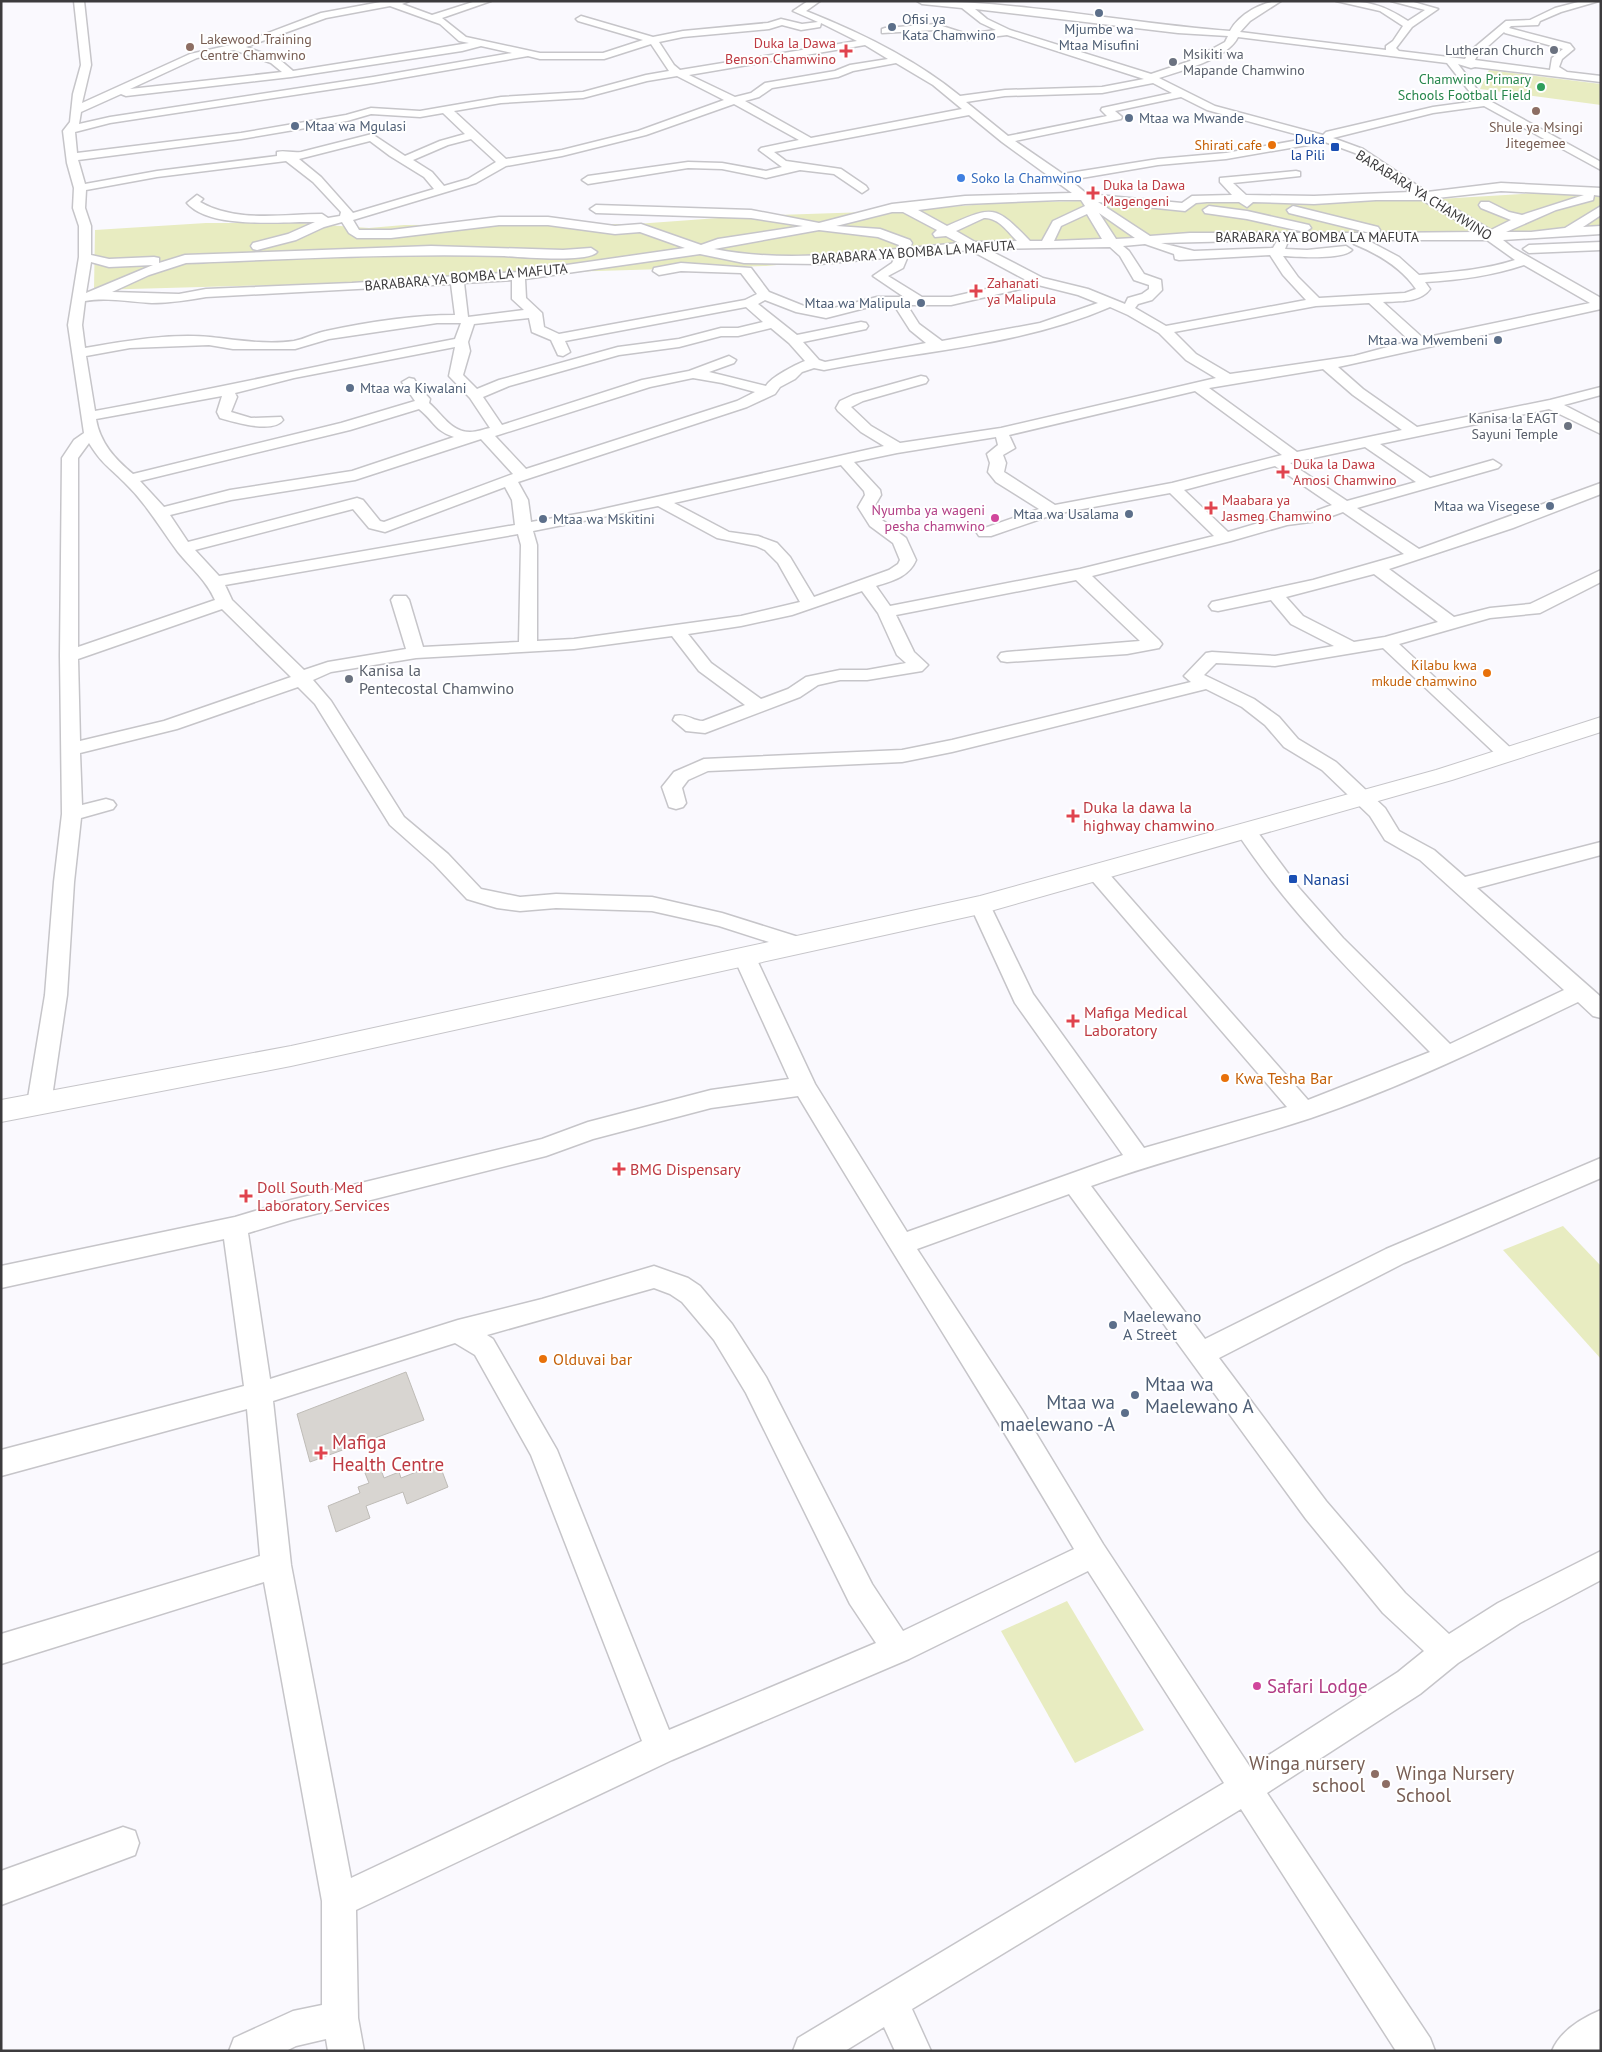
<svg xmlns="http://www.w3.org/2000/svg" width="1602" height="2052" font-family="'PT Sans',sans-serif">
	<rect width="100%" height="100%" fill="#faf9fe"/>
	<g fill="#e8ecc1">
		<polygon points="1489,70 1601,84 1601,105 1480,89"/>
		<polygon points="1601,189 1601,229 1490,232 1439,199"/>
		<polygon points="1431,198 1484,233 984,246 766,266 531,273 352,283 94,290 95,230 206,223 297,223 369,228 404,225 636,224 746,216 898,211 998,203 1082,201 1150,206 1215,200"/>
		<polygon points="1563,1226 1601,1266 1601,1359 1503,1250"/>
		<polygon points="1067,1601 1144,1730 1075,1763 1001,1631"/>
	</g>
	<g fill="#d8d5d1" stroke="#bfbcb7">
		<polygon points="406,1372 424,1420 310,1462 297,1414"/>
		<polygon points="439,1463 448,1487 407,1504 403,1492 366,1506 370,1518 336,1532 328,1506 360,1493 358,1487 369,1483 365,1473 380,1467 384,1478 399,1472 401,1478"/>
	</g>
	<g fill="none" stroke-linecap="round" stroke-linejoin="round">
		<g stroke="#c6c5c9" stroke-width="3">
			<g id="minor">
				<path d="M74 1H84L91 65 82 103 190 54 244 42 321 13 386 1H409L402 4 432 15 476 1H491L442 18 466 37 540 53H603L643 40 578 21 576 19 581 16 653 37 683 31 768 23 781 19 802 24 818 22 793 11 808 1H820L806 11C859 32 915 59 960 96L1005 90 1102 87 1144 79 1007 35 966 40 935 30 882 33V29L885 28 936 24 967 34 996 30 981 23 962 8 922 4 917 1C1021 1 1126 23 1230 31 1239 14 1263 1 1281 1L1250 21 1240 32 1386 50V46L1393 41 1403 26 1380 11 1336 1C1368 1 1382 4 1408 21L1425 10 1391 1H1410L1438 9 1412 27 1396 48 1399 51 1465 59 1469 52 1506 21 1530 20 1555 8 1582 1H1599L1561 12 1540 21 1538 25 1511 26 1509 28 1570 44 1574 49 1562 59 1559 67 1567 72 1601 76V82L1475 67 1471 68 1458 64 1479 92 1490 101 1601 162V170L1484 106 1433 113 1333 138 1363 149 1427 192 1501 183 1601 188V196L1594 195 1593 200 1556 210 1506 232H1531L1565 228 1601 206V215L1583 227 1601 226V234L1503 240 1513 248 1601 298V309L1338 367 1363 389 1417 427 1550 400 1601 387V395L1564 405 1601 424V434L1549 409 1380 444 1430 478 1493 460 1501 465 1498 468 1357 508 1419 549 1601 483V494L1513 528 1389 569 1454 617 1490 608 1530 604 1601 570V582L1540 613 1490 618 1399 644 1517 754 1514 758H1500L1383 648 1275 666 1216 663 1204 675 1254 699 1279 717 1298 739 1336 762 1385 808 1399 831 1434 850 1465 877 1601 842V855L1477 888 1601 997V1018L1593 1016 1578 1002C1490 1044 1403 1087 1311 1118 1238 1142 1163 1160 1091 1186L1205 1339 1386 1249 1601 1158V1178L1404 1263 1219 1358 1326 1501 1405 1593 1449 1634 1498 1603 1601 1551V1580L1520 1623 1458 1663 1420 1694 1267 1793 1430 2038 1435 2051H1396L1241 1809 912 2009 931 2051H895L884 2027 845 2051H793L798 2038 1224 1783 1088 1571 909 1659 672 1760 356 1910 358 2018 364 2051H328L326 2039 296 2046 286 2051H229L234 2038 293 2011 322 2005V1901L264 1582 1 1664V1634L260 1556 247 1409 1 1476V1450L244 1386 224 1239 1 1288V1266L235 1217 291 1200 542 1139 588 1122 711 1090 789 1079 734 958 737 953 745 951 753 953 756 958 815 1084 907 1232 1123 1155 1015 1003 970 905 973 900 980 898 987 900 990 905 1033 994 1144 1148 1287 1107 1089 877 1086 872 1089 867 1096 865 1103 867 1308 1100 1430 1052C1361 982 1290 914 1236 831L1239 826 1246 825 1253 826 1299 888 1343 938 1450 1044 1564 990 1420 860 1385 840 1370 816 1322 770 1284 747 1265 725 1242 707 1206 689 952 752 902 762 708 771 688 780 682 788 686 803 683 807 676 809 669 807 662 787 674 772 704 759 902 750 952 740 1191 682 1184 676 1206 653 1212 652 1275 656 1334 646 1291 624 1271 600 1218 611 1212 610 1209 606 1212 602 1313 580 1404 554 1343 512 1318 521 1287 525 1231 541 1092 576 1159 640 1162 644 1159 648 1127 654 1007 662 1001 661 998 657 1001 653 1007 652 1140 641 1076 580 896 615 914 652 928 665 922 671 867 680H840L818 685 800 697 705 733 686 731 673 720 675 716C687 713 692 721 703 721L745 705 699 671 672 636 574 649 416 658 331 672 313 680 331 701 404 817 448 854 481 889 520 897 556 894 652 897 722 913 808 940 811 945 808 950 800 952 719 926 652 911 556 908 520 911 497 908 467 899 434 864 390 825 315 704 298 687 177 729 80 753 82 805 106 799 113 801 116 805 113 809 81 818 74 882 67 995 51 1104 47 1110 39 1113 31 1110 27 1104 45 995 54 882 62 814 60 656 62 458 74 440 84 433 68 325 79 257V226L73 208 74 188 67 163 63 131 70 122 73 94 81 65ZM390 6 440 24 459 41 469 43 293 71 279 59 246 47 326 18ZM975 9 1178 33 1228 36 1225 42 1190 61 1151 74 1010 30 987 19ZM821 23 857 41 680 70 674 65 659 42 683 37 769 29 782 25 801 30 820 27ZM1504 32 1505 33 1563 49 1552 58 1550 70 1475 60 1477 56ZM1238 37 1447 63 1477 101 1433 107 1326 132 1323 135 1215 106 1159 78C1180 71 1228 59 1238 37ZM651 44 669 71 646 75 583 92 501 97 420 111 371 108 346 115 241 133 77 153 75 132 110 123 373 83 528 56 540 59H604ZM865 45 888 59 850 65 835 71 765 83 751 93 735 97 689 75ZM481 46 512 53 373 77 110 117 79 124 81 112 121 94 126 96 291 77 462 51ZM234 50 271 63 282 72 130 89 197 58ZM896 63 933 85 962 109 811 138 745 101 759 97 772 88 838 77 853 71ZM677 76 724 100 638 131 562 150 506 159 454 111 501 103 583 98 647 81ZM1153 83 1172 93 1102 108 1101 110 1107 116 1008 136 966 102 1005 96 1102 93ZM1181 97 1207 110 1310 138 1226 153 1158 159 1063 174 1015 141 1121 119 1122 117 1115 111ZM734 104 799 140 761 148 759 150 782 167 766 171 722 163 688 162 588 176 582 180 588 184 688 168 722 169 766 178 800 170 834 174 862 193 868 189 866 186 841 169 786 161 774 152 969 115 1002 142 1072 193 965 196 892 204 819 223 751 210 596 205 590 209 596 213 751 218 803 226 718 239 701 245 641 224 615 226 548 217H499L391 230H359L353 220 476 183 506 166 562 156 646 135ZM443 113 465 134 440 141 405 156 372 134 301 152C291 153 284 150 277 152V156L157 171 85 184 79 163 78 160 241 139 347 121 371 114 420 117ZM471 139 496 162 468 179 444 186 432 172 413 160 448 145ZM370 141 390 156 424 177 434 189 353 213 321 177 299 159ZM1325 142 1355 153 1411 192 1314 196 1246 195 1233 183 1300 176V172L1296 171 1220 178V182L1232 195 1192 196 1182 203 1087 194 1070 180 1158 165 1226 159ZM286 161 313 182 341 212 340 216 328 218 322 214C282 214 237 223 200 202L203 199 197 195 187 203C210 230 283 221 315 222L288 234 253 243 251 246 253 249 257 250 296 240 324 227 342 222 349 233 357 238H391L499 225H548L615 234 640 232 685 248 518 272 352 283 206 289 179 294 112 292 149 275 186 263C292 259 398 253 504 256 521 257 588 263 597 252L591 248 563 250 431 246 185 255 159 263V258L154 257 109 259 91 255V226L85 208 86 190 157 177ZM1501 191 1584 195 1522 215 1509 212 1489 202H1481L1479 205 1481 208 1511 220 1491 230 1437 198ZM1059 200H1081L1085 206 1053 221 1042 241H1030C994 204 993 206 947 226L918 210 965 204ZM1376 200H1422L1477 232 1378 233 1380 230 1378 227 1293 206 1287 210 1289 213 1370 233H1190L1150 236 1098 202 1185 211 1196 203 1207 202H1239L1247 207 1253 202 1314 204ZM892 212H903L937 230 933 234 935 237 946 236 959 243 910 248 912 243 910 240 880 229 836 226ZM1099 213 1135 238 1116 239ZM1087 214 1102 239 1054 241 1061 226ZM984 218C998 217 1008 232 1017 241L975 242 956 231ZM819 230 878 237 899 245 897 249C836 255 775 261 714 249ZM1280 240 1277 241 1273 248 1194 251 1161 243ZM1282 240H1352L1354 244C1378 254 1401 267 1416 289L1405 293 1319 298 1298 277 1283 256C1298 257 1343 260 1352 250L1346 246 1307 250 1285 249 1287 244ZM1367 240H1487L1515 260C1484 270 1452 272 1419 275L1399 257ZM1145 244 1174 254 1175 259 1179 260 1270 255 1283 275 1306 300 1166 326 1135 308 1138 304 1152 300 1162 290 1161 280 1144 274 1129 251 1123 246ZM1110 247 1120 256 1134 280 1149 285V289L1142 294 1128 298 1125 304 1088 289 1043 278 987 249ZM970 250 1026 280 951 297H922L888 276 903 268 908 256ZM700 254 744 263 820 264 895 257 892 263 873 276 904 297H877L826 310 804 306 769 292 751 268 681 263 654 268 653 271 659 275 681 271 741 273 757 294 745 300 559 334 544 327 542 313 526 298 525 279ZM91 262 109 267 153 265 86 293ZM1524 265 1590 303 1423 338 1383 302C1399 301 1420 303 1430 289L1425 282C1459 280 1491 276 1524 265ZM512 280V299L524 310 468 317 464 283ZM451 284 455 315C413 315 368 322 326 331 315 333 305 339 294 341 266 345 237 340 210 337 172 333 123 341 85 348L82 325 85 301C107 297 130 302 152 303 170 303 188 300 206 297ZM1038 285 1078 295 1098 303 1040 323 942 341 919 324 907 305H951ZM765 300 796 312 826 318 877 305H894L910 330 926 343 825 362 819 360 803 342 866 329 868 326 866 323 861 322 797 335 758 304ZM1369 303 1410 341 1354 356 1230 374 1196 354 1174 332 1316 306ZM746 307 763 322 738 328H721L679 339 618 347 499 380 477 389 463 375 470 351 468 342 474 324 529 318 532 332 551 340 558 355 563 356 570 352 565 341ZM1110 307 1128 315 1159 333 1186 360 1216 378 1001 428 900 443 871 426 851 407 863 401 926 383 928 380 926 377 921 376 853 395 840 401 836 408 838 411 861 432 884 446 594 511 531 522 528 500 518 482 747 407 775 394 780 387 795 379 802 372 814 368 824 370C919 351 1020 346 1110 307ZM437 323H461L455 339C334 362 215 389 95 411L86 356 130 348 209 345 233 349H295L329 339ZM771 328 789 343 805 361C795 365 771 377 766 386L709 372 734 363 736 360 729 356 689 371 642 380 502 425 483 397 509 386 619 355 679 347 721 336H738ZM455 347 449 376 470 398 490 428C484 429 477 432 470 432 451 432 442 414 429 403L430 399 418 386 414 379 409 378 402 382 415 401 341 423 133 474C115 459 100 443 96 419L222 396 217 412 220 418C234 422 273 434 283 420L281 417 251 418 231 412 237 397 235 393 294 378ZM1323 369 1353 395 1402 430 1297 452 1209 388ZM693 378 722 383 755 392 737 401 526 469 495 436 650 387ZM1195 391 1282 455 1172 483 1055 505 1004 472 1006 463 1003 455 1015 448 1009 435ZM419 409C434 421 435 431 454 437L352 471 230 490 164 507 140 481 350 430ZM996 437 998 445 987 454 990 463 988 472 996 482 1039 509 979 530 977 533 979 536H991L1055 514 1170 493 1214 536 1080 569 890 606 876 586C892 581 909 577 916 560L906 538 882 520 874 507 881 495 880 490 854 462 897 453ZM481 439 513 474 384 522 380 521 363 500 357 498 188 542 170 515 231 500 355 480ZM89 443C102 464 108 466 124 482 146 503 160 528 178 552 191 568 206 580 215 600L78 647V458ZM1365 447 1416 482 1347 501 1290 463ZM841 465 864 491 865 495 858 507 870 526 893 543 900 560 898 564 889 570 814 597 790 557 777 543 758 536 729 532 674 503ZM1275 466 1332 505 1310 513 1286 515 1228 532 1184 490ZM505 487 512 500 515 525 219 576 195 550 353 509 369 528 385 532ZM658 506 717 538 756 546 765 550 778 563 800 602 741 616 574 639 537 641V545L533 531ZM518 534 521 545 519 642 423 647 409 600 406 596H394L391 600 406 649 328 662 304 670 232 600 225 585ZM1374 574 1438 622 1385 637 1354 642 1303 616 1286 597ZM862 591 878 613 897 655 906 663 867 670H840L806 677 788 689 761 699 711 663 688 634 741 626 792 615ZM222 609 291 677 164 721 80 741 78 659ZM798 1096C888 1247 984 1396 1074 1549L903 1631 872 1584 766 1377 732 1324 700 1286 688 1278 654 1266 542 1299 458 1320 270 1379 248 1233 291 1220 546 1156 593 1139 711 1108ZM1069 1194 1306 1519 1383 1613 1424 1651 1398 1672 1250 1767 1103 1544 1022 1410 917 1249ZM654 1288 670 1294 682 1302 714 1340 746 1393 850 1604 876 1643 669 1730 557 1450 493 1339 487 1335ZM455 1343 475 1355 531 1455 642 1741 351 1878 291 1565 273 1401Z"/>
				<polygon points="1209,206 1247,211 1309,225 1311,228 1305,232 1247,219 1205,213 1203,210"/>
				<polygon points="1601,242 1601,250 1529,253 1523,249 1529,245"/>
				<polygon points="123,1827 135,1831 139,1843 135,1855 1,1905 1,1871"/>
				<path d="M1601 2010V2050L1552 2051C1560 2031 1582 2018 1601 2010Z"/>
			</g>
		</g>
		<g stroke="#c6c5c9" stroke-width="2">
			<polygon id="trunk" points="1601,717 1601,732 1452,780 980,914 291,1066 1,1122 1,1100 291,1046 980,896 1436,770"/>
		</g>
		<use href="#minor" fill="#fff" fill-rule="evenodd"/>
		<use href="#trunk" fill="#fff" fill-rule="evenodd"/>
	</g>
	<g fill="#5c6f8a" stroke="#fff" stroke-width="2">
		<circle cx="1099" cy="13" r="5"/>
		<circle cx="892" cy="27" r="5"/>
		<circle cx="1129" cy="118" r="5"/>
		<circle cx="295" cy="126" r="5"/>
		<circle cx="921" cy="303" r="5"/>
		<circle cx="1498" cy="340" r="5"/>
		<circle cx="350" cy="388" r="5"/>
		<circle cx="1550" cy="506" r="5"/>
		<circle cx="1129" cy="514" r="5"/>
		<circle cx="543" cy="519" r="5"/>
		<circle cx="1113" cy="1325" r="5"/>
		<circle cx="1135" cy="1395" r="5"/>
		<circle cx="1125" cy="1413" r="5"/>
	</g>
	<g fill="#8d6e63" stroke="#fff" stroke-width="2">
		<circle cx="190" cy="47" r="5"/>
		<circle cx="1536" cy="111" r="5"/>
		<circle cx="1375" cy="1774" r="5"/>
		<circle cx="1386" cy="1784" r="5"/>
	</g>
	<g fill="#6b7280" stroke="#fff" stroke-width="2">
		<circle cx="1554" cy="50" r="5"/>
		<circle cx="1173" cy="62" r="5"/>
		<circle cx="1568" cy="426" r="5"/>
		<circle cx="349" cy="679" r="5"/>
	</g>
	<g fill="#e0444e" stroke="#fff" stroke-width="2">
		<path d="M843.5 43.5h5v5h5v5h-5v5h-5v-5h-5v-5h5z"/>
		<path d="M1090.5 185.5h5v5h5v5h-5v5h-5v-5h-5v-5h5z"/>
		<path d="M973.5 283.5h5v5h5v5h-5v5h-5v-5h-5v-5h5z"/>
		<path d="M1280.5 464.5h5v5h5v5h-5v5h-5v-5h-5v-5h5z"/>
		<path d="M1208.5 500.5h5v5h5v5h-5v5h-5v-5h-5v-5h5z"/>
		<path d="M1070.5 808.5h5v5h5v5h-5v5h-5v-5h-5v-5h5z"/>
		<path d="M1070.5 1013.5h5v5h5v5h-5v5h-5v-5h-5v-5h5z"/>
		<path d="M616.5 1161.5h5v5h5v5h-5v5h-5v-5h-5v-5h5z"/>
		<path d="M243.5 1188.5h5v5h5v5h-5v5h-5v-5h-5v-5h5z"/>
		<path d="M318.5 1445.5h5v5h5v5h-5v5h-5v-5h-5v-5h5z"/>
	</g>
	<circle fill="#2e9e5b" stroke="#fff" stroke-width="2" cx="1541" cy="87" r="5"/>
	<g fill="#e8710a" stroke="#fff" stroke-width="2">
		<circle cx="1272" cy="145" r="5"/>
		<circle cx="1487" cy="673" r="5"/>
		<circle cx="1225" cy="1078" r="5"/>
		<circle cx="543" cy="1359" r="5"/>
	</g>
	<g fill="#1a4fb4" stroke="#fff" stroke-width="2">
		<rect x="1330" y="142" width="10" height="10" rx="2.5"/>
		<rect x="1288" y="874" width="10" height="10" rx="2.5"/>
	</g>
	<circle fill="#3f7fe0" stroke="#fff" stroke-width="2" cx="961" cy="178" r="5"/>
	<g fill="#d1479c" stroke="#fff" stroke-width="2">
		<circle cx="995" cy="518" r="5"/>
		<circle cx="1257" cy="1686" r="5"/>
	</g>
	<g text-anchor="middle" stroke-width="4" stroke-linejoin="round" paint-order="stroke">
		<g font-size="14" fill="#4e5e75" stroke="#fff" text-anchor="start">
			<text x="902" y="24">Ofisi ya<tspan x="902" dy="16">Kata Chamwino</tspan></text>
			<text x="1099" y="34" text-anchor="middle">Mjumbe wa<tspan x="1099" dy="16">Mtaa Misufini</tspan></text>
			<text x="1139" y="123">Mtaa wa Mwande</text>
			<text x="305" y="131">Mtaa wa Mgulasi</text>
			<text x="911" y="308" text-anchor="end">Mtaa wa Malipula</text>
			<text x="1488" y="345" text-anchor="end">Mtaa wa Mwembeni</text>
			<text x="360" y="393">Mtaa wa Kiwalani</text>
			<text x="1540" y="511" text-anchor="end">Mtaa wa Visegese</text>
			<text x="1119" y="519" text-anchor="end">Mtaa wa Usalama</text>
			<text x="553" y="524">Mtaa wa Mskitini</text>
		</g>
		<g font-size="14" fill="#785e54" stroke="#fff" text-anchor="start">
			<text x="200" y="44">Lakewood Training<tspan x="200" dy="16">Centre Chamwino</tspan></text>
			<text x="1536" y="132" text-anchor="middle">Shule ya Msingi<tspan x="1536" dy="16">Jitegemee</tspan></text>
		</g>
		<g font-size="14" fill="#be3a42" stroke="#fff" text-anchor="start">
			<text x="836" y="48" text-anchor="end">Duka la Dawa<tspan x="836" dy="16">Benson Chamwino</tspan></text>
			<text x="1103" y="190">Duka la Dawa<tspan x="1103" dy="16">Magengeni</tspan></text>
			<text x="987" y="288">Zahanati<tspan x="987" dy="16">ya Malipula</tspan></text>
			<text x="1293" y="469">Duka la Dawa<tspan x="1293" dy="16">Amosi Chamwino</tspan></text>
			<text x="1222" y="505">Maabara ya<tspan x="1222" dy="16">Jasmeg Chamwino</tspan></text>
		</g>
		<g font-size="14" fill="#5b616d" stroke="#fff" text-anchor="end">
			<text x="1544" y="55">Lutheran Church</text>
			<text x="1183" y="59" text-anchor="start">Msikiti wa<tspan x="1183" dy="16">Mapande Chamwino</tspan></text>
			<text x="1558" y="423">Kanisa la EAGT<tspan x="1558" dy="16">Sayuni Temple</tspan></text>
		</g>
		<g font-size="14" fill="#27864d" stroke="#fff" text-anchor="end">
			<text x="1531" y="84">Chamwino Primary<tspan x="1531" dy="16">Schools Football Field</tspan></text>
		</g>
		<g font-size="14" fill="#164399" stroke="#fff" text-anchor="end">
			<text x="1325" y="144">Duka<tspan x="1325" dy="16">la Pili</tspan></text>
		</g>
		<g font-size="14" fill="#c56008" stroke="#fff" text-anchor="end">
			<text x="1262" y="150">Shirati cafe</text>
			<text x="1477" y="670">Kilabu kwa<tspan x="1477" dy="16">mkude chamwino</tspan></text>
		</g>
		<g font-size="14" fill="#366cbe" stroke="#fff" text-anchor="start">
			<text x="971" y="183">Soko la Chamwino</text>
		</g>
		<g font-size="14" fill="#3c3b3d" stroke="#fff">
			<text transform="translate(1424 195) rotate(32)" y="5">BARABARA YA CHAMWINO</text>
			<text x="1317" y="242">BARABARA YA BOMBA LA MAFUTA</text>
			<text transform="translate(913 252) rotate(-4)" y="5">BARABARA YA BOMBA LA MAFUTA</text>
			<text transform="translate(466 277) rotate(-5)" y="5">BARABARA YA BOMBA LA MAFUTA</text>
		</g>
		<g font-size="14" fill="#b23c85" stroke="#fff" text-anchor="end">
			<text x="985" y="515">Nyumba ya wageni<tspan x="985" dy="16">pesha chamwino</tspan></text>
		</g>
		<g font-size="16" fill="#5b616d" stroke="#fff" text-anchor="start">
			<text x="359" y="676">Kanisa la<tspan x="359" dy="18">Pentecostal Chamwino</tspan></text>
		</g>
		<g font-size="16" fill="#be3a42" stroke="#fff" text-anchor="start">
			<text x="1083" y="813">Duka la dawa la<tspan x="1083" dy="18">highway chamwino</tspan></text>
			<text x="1084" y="1018">Mafiga Medical<tspan x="1084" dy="18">Laboratory</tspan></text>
			<text x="630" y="1175">BMG Dispensary</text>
			<text x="257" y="1193">Doll South Med<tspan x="257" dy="18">Laboratory Services</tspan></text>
		</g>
		<g font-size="16" fill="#164399" stroke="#fff" text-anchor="start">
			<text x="1303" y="885">Nanasi</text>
		</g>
		<g font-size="16" fill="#c56008" stroke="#fff" text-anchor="start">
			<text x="1235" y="1084">Kwa Tesha Bar</text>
			<text x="553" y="1365">Olduvai bar</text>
		</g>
		<g font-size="16" fill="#4e5e75" stroke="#fff" text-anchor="start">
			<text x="1123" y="1322">Maelewano<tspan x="1123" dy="18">A Street</tspan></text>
		</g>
		<g font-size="19" fill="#4e5e75" stroke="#fff" text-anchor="start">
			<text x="1145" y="1391">Mtaa wa<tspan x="1145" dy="22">Maelewano A</tspan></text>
			<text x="1115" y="1409" text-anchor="end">Mtaa wa<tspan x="1115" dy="22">maelewano -A</tspan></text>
		</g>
		<g font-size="19" fill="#be3a42" stroke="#fff" text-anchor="start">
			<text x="332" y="1449">Mafiga<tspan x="332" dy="22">Health Centre</tspan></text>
		</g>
		<g font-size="19" fill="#b23c85" stroke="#fff" text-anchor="start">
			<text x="1267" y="1693">Safari Lodge</text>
		</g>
		<g font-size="19" fill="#785e54" stroke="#fff" text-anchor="end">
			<text x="1365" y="1770">Winga nursery<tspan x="1365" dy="22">school</tspan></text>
			<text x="1396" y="1780" text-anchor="start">Winga Nursery<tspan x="1396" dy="22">School</tspan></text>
		</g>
	</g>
	<rect width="1602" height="2052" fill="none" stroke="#3c3b3d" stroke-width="5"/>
</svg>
